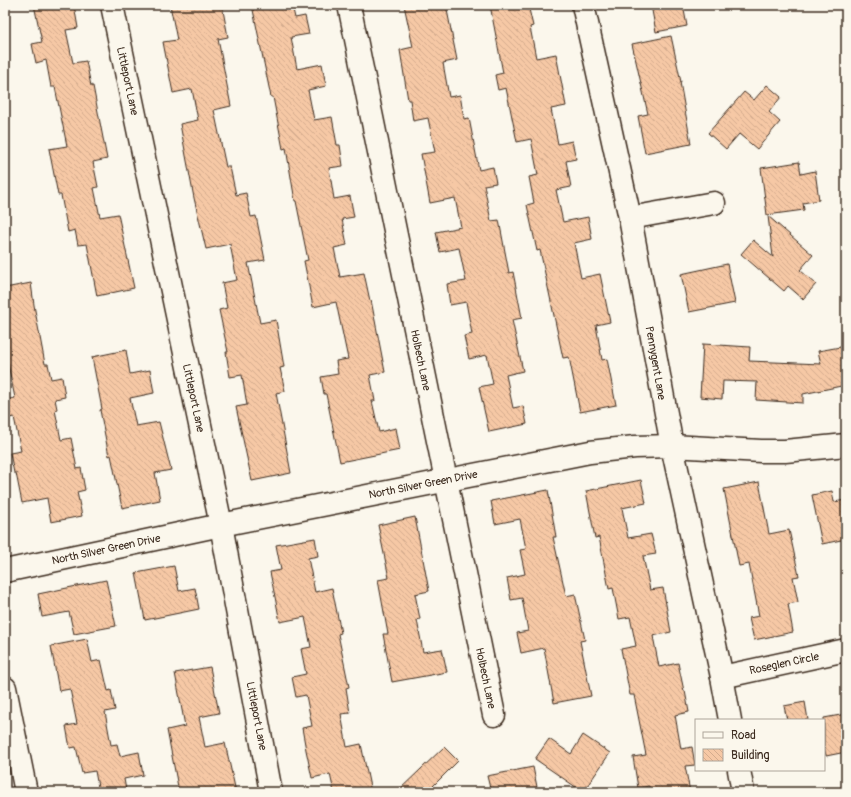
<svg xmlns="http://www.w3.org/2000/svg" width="851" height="797" font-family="Pangolin,sans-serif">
	<defs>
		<pattern id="building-back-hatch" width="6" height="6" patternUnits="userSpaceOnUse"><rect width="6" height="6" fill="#f6c8a5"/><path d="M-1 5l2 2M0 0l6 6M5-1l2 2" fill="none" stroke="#d4ac8e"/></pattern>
	</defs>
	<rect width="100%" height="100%" fill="#fbf7ec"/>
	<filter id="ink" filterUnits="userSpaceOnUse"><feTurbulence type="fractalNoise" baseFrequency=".025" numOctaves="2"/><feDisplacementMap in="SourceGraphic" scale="8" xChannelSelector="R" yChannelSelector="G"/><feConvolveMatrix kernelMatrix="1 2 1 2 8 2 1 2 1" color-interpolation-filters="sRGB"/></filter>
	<g filter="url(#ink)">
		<g fill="url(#building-back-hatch)" stroke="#3b2a1e">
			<polygon points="34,5 74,5 78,28 66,30 73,63 86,61 91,86 93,86 107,159 93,162 98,187 94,188 100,217 118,214 134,288 97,296 87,244 78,245 75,230 68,232 61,195 58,195 49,149 67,146 55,87 51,87 46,60 36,63 32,44 42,42"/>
			<polygon points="170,5 222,5 228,37 218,39 231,106 214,110 226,167 230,167 236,195 246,193 251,217 256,216 265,260 248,263 260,323 276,320 284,367 280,368 285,391 276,393 291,473 252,481 236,407 247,405 242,375 230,377 226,352 228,352 219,310 227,308 222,283 237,280 230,244 206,249 194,198 180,124 198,120 192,89 173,93 163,42 177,40"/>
			<polygon points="252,5 292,5 295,18 305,16 309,34 291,37 297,69 322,64 326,86 308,90 314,120 332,117 337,145 340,145 343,166 329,168 334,199 350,196 354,217 342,219 347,245 334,248 340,277 364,273 370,301 371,300 385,372 370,375 375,401 372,401 379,432 396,428 400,450 340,462 326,394 324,394 321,377 338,374 336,361 348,359 336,302 313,307 304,261 308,260 296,201 295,201 286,148 283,149 273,97 271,97"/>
			<polygon points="404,5 446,5 457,60 443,63 449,97 460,95 464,119 469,118 479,170 493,167 496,183 484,185 491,221 499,220 509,273 513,272 522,318 512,320 523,371 506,375 513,408 523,406 527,424 489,432 479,387 493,384 487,355 469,359 464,336 472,334 466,302 450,305 447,284 466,281 459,248 440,252 436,232 461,227 455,198 430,203 421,154 435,152 428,118 413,121 410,100 408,100 400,50 413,47"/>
			<polygon points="490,5 528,5 533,26 530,27 536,58 556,54 566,106 551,109 558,144 572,141 576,159 566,161 571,187 556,190 563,222 588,217 592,239 574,243 581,278 600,274 610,322 596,325 602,360 607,359 616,405 580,412 569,357 563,358 540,250 537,251 527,205 534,203 529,177 538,175 531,139 517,142 506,88 498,90 495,75 503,73"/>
			<polygon points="651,5 683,5 687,26 656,32"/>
			<polygon points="671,36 681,82 680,82 691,144 645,153 638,116 648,114 632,44"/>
			<polygon points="767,85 781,97 769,112 780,122 757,149 739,134 726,149 708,133 744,92 754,100"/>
			<polygon points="799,162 801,174 815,171 819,200 803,203 804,210 767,215 761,168"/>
			<polygon points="768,216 813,255 800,270 816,284 803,299 788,286 784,291 741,254 753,240 773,257"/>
			<polygon points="727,264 735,303 689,312 681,274"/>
			<polygon points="31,283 34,305 45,364 48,364 51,379 62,377 65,397 55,399 57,409 55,410 61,440 71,438 77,469 81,468 85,490 77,492 82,516 51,522 47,498 22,503 16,473 14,473 10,453 21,451 14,417 5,419 5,400 15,398 8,364 5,364 5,288"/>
			<polygon points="703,344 750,347 749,361 821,364 818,351 846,346 846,385 803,394 803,403 756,400 757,382 723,381 722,399 700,397"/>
			<polygon points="126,350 130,374 150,370 154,393 130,398 136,426 159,422 171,470 155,473 160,500 122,508 111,455 109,456 100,410 102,409 92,357"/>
			<polygon points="641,480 646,503 622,508 628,538 651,534 656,554 643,556 650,590 663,588 671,632 653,636 659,667 678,663 684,691 685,691 689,712 675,715 681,749 692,747 695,765 685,766 690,792 650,792 649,786 638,788 633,757 646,755 634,695 630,695 621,649 636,646 630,617 619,619 613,588 609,589 599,537 595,538 586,491"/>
			<polygon points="759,482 769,534 789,530 799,576 793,577 798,602 788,604 793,632 754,640 749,618 759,616 749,564 739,566 724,489"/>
			<polygon points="548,490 556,537 553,537 566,596 575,594 585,640 580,641 591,696 554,703 544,648 521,653 517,633 528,631 522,598 511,600 507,578 525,574 520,550 526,549 520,519 495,524 491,501"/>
			<polygon points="832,491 834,502 846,500 846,539 822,544 812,495"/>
			<polygon points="415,517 429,591 415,594 420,619 417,620 423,652 442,649 447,672 392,682 383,634 388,634 378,580 389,578 378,525"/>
			<polygon points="315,538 318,556 308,558 315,592 332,588 341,633 338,634 349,687 346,688 350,713 341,714 347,747 361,744 371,792 334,792 330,774 312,778 306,750 302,728 312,726 306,695 296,697 292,677 306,674 301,649 311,647 305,617 280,622 270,572 281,570 276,545"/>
			<polygon points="174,566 179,591 195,588 199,609 145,620 136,573"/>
			<polygon points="106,580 116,626 74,634 69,612 42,617 38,594"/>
			<polygon points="87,639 92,662 101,660 108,691 111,690 115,710 105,712 111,745 117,744 120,756 139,752 143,775 124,779 126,790 114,792 99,792 95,771 82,773 76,747 70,748 66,726 77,724 70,689 59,691 51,646"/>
			<polygon points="210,667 219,713 199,717 205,747 225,743 236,792 179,792 167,730 185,726 175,673"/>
			<polygon points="805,702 808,720 787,720 784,706"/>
			<polygon points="846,714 846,752 826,756 824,745 824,718"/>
			<polygon points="583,735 610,753 583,792 535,759 549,739 571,754"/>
			<polygon points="444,747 458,761 427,792 397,792"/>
			<polygon points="533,767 538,792 491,792 487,776"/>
		</g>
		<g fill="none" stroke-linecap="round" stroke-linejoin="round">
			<g stroke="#3b2a1e" stroke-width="25">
				<g id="minor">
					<polyline points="112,5 221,525 271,792"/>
					<polyline points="349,5 494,715"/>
					<polyline points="583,5 630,218 672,446 722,677 730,720"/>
					<polyline points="630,218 714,203"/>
					<polyline points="5,571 221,525 590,452 635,447 672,446 761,451 785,451 846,445"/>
					<polyline points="722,677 846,650"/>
					<polyline points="5,688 26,792"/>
					<polyline points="739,770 743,792"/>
				</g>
			</g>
			<use href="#minor" stroke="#fbf7ec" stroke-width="22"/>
		</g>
	</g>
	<g text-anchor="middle" stroke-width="3" stroke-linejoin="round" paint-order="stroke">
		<g font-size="11" fill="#3b2a1e" stroke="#fbf7ec">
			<text transform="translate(128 81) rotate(78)" y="4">Littleport Lane</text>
			<text transform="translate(421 360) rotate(78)" y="4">Holbech Lane</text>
			<text transform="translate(656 363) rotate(80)" y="4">Pennygent Lane</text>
			<text transform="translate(194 398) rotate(78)" y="4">Littleport Lane</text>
			<text transform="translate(423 484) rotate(-11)" y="4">North Silver Green Drive</text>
			<text transform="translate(106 549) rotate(-12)" y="4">North Silver Green Drive</text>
			<text transform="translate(784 663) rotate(-12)" y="4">Roseglen Circle</text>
			<text transform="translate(486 678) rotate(78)" y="4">Holbech Lane</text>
			<text transform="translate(257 716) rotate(79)" y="4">Littleport Lane</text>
		</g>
	</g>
	<rect width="851" height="797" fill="none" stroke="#fbf7ec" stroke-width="20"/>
	<rect x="10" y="10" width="831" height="777" fill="none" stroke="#3b2a1e" stroke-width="1.5" filter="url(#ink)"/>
	<rect x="695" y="719" width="130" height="52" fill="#fbf7ec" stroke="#aea59a"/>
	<rect x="703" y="732" width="20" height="6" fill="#fbf7ec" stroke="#aea59a"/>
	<text x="731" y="739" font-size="12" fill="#3b2a1e">Road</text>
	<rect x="703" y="749" width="20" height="12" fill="url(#building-back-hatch)" stroke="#aea59a"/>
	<text x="731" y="759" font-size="12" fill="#3b2a1e">Building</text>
</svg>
